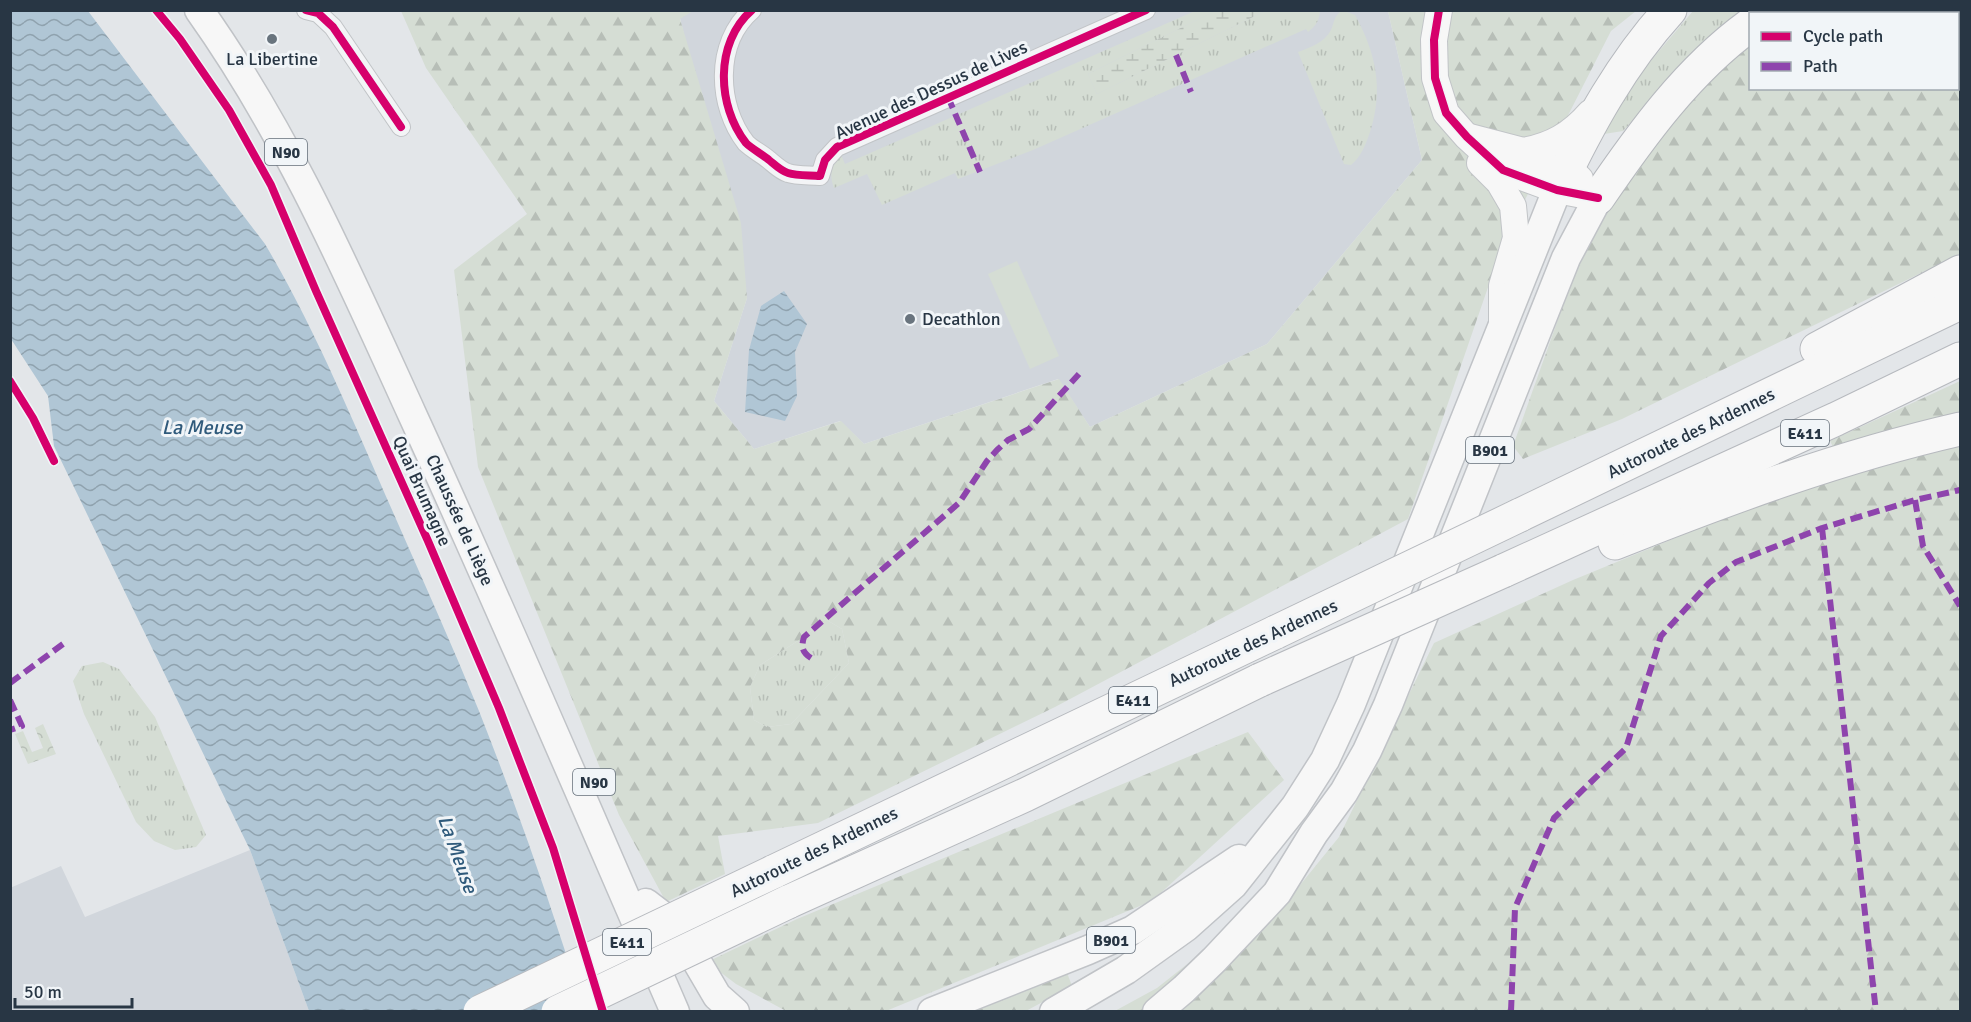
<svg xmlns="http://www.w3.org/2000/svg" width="1971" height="1022" font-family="Signika,sans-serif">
	<defs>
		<pattern id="grass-tufts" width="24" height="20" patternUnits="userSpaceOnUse" patternTransform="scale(1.5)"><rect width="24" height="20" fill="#d5ddd4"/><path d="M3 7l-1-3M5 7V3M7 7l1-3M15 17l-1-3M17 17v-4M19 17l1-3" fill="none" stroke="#b7beb7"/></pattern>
		<pattern id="forest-firs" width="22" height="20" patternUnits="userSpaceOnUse" patternTransform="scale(1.5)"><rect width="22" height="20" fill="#d5ddd4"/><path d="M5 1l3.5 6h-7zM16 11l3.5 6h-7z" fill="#b7beb7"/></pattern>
		<pattern id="wetland-marsh" width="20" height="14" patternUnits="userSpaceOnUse" patternTransform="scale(1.5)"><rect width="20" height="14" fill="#d5ddd4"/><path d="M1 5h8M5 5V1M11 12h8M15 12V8" fill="none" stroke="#b7beb7"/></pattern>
		<pattern id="park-crowns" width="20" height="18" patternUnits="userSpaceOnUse" patternTransform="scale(1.5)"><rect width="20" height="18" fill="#d5ddd4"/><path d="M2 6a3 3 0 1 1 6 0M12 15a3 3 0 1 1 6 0" fill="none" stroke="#b7beb7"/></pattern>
		<pattern id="water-waves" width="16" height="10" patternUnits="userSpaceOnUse" patternTransform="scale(1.5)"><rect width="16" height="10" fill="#b0c6d5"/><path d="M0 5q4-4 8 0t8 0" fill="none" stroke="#8fa2ae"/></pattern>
	</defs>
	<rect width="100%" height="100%" fill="#e3e6e9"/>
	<g fill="#d1d6dc">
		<polygon points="693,10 1388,11 1422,160 1267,344 1090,427 1058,379 864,444 840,421 754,449 714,401 747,298 680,18"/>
		<polygon points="250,850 309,1011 11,1011 10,888 61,866 85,917"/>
	</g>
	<g fill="url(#grass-tufts)">
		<path d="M1195 11H1215L1088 74 1097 94 1265 11H1320C1319 21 1316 26 1308 32L1306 29 1033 150 958 179 955 173 882 205 867 174 834 188C829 176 831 163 841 155L845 164Z"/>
		<polygon points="1693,11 1752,11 1664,87 1623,131 1604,134 1637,77"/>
		<path d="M1340 12H1347L1355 15C1376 53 1384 90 1370 132 1366 144 1361 157 1351 165L1344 164 1298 52C1311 47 1324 43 1331 30 1334 23 1334 17 1340 12Z"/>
		<polygon points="825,619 842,629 849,663 791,724 767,727 754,720 750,687 760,665 804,637"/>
		<polygon points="103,662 119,669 155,717 206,835 196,847 175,850 154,841 136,822 84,714 73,681 82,666"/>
		<polygon points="1238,924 1185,976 1142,1011 1113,1012 1157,988"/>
	</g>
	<g fill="url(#forest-firs)" fill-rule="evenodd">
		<polygon points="1793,10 1960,11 1960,254 1622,419 1523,459 1513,446 1572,280 1626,172 1668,119 1750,42 1750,88 1958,88 1958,14 1789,13"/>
		<path d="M401 11H693L680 19 741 223 747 298 714 401 754 449 841 421 864 444 1059 379 1090 427 1267 344 1422 160 1388 11H1636L1611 31 1504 241 1408 519 1055 707 818 823 718 836 725 874 666 902 619 815 478 467 454 270 527 214 426 68ZM825 619 842 629 849 663 791 724 767 727 754 720 750 687 760 665 804 637Z"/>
		<polygon points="1960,381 1960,423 1836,453 1830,441"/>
		<polygon points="1960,446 1960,1011 1179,1012 1219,976 1292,895 1339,837 1434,643 1573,580 1714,522 1868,468"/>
		<polygon points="1248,732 1284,780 1152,901 886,1011 786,1011 736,984 707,962 797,919"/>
		<polygon points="1066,970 1072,986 1026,1011 965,1012"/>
	</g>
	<polygon fill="url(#wetland-marsh)" points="1215,11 1265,11 1097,94 1088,74"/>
	<polygon fill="url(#park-crowns)" points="43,724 56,754 28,764 15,734 23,731 32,752 43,748 35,728"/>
	<polygon fill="#d5ddd4" points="1017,261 1059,356 1030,369 988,274"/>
	<g fill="url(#water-waves)">
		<path d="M10 11H88L265 244C317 332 355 426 396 519 424 583 453 647 479 711 518 810 553 910 584 1011H309L250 850 54 446 48 396 11 339Z"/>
		<polygon points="784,291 807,324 795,352 797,396 785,421 745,412 749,350 761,306"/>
	</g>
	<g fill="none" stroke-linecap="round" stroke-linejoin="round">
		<g stroke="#c1c4c7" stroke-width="20">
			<g id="street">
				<polyline points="306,10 318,13 333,27 401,127"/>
				<path d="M752 10C714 43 717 106 746 143 752 149 762 154 769 160 774 164 781 171 788 173 797 176 810 175 820 176L825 160 837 147 1146 10"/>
			</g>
		</g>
		<g stroke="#c1c4c7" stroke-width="28">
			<g id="secondary">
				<polyline points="1439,10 1434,40 1435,78 1446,113 1467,137 1503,170 1557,190 1598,198"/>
				<polyline points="1470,137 1523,151 1568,167 1580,179"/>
				<path d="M1523 151C1551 146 1571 135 1590 113"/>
				<polyline points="1480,163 1499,182 1513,206 1516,238 1502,286 1502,323"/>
			</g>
		</g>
		<g stroke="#c0c3c7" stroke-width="31">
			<g id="primary">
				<path d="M199 10C288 135 349 276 412 414 503 612 588 812 675 1012"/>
				<polyline points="646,903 676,926 717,996 735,1012"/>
				<polyline points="932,1012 1088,950 1133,930 1239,859"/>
				<polyline points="1054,1012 1126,970 1186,927 1233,885 1295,807 1325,760 1351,704 1557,190"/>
				<polyline points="1157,1012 1184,989 1214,960 1277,893 1314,833 1344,792 1367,751 1388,705 1566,258 1598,198"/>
			</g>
		</g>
		<g stroke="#b6b9be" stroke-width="35">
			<g id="highway">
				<path d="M1557 190C1588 125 1621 64 1670 10"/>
				<path d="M1598 198C1641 135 1688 70 1750 25"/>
				<polyline points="1817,349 1960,272"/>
				<polyline points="1520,515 1960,303"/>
				<path d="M1615 543C1728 498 1842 456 1960 429"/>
				<polyline points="1503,571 1836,419 1960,359"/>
				<polyline points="773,872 1276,632"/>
				<polyline points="788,902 1025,795 1260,680"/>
			</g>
		</g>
		<use href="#street" stroke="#f3f4f6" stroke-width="18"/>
		<use href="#secondary" stroke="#f7f7f7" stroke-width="26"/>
		<use href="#primary" stroke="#f7f7f7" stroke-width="28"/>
		<use href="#highway" stroke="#f7f7f7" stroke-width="33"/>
		<g stroke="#b6b9be" stroke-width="35" stroke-linecap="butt">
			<g id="highway-bridge">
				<polyline points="1276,632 1520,515"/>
				<polyline points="1260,680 1503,571"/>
				<polyline points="480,1012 773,872"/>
				<polyline points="558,1012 788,902"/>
			</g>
		</g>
		<use href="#highway-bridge" stroke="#f7f7f7" stroke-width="33"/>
		<g stroke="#8e44ad" stroke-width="6" stroke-dasharray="12 6" stroke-linecap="butt">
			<polyline points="1176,55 1191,92"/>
			<polyline points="948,97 980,172"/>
			<polyline points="1915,500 1923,546 1960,606"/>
			<polyline points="1822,528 1876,1012"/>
			<path d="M811 658C802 652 801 647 804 637L959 503 987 461 997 450 1008 440 1029 429 1079 374"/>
			<polyline points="10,683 63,644"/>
			<polyline points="10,700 22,726 10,730"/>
			<polyline points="1511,1012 1515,908 1554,818 1626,748 1661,636 1709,583 1736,562 1822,528 1915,500 1960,490"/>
		</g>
		<g stroke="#f1f5f8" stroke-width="11">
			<g id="cycleway">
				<polyline points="156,10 180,39 229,110 271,185 316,291 428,541 499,708 553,848 603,1012"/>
				<polyline points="306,10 318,13 333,27 401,127"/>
				<path d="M752 10C714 43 717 106 746 143 752 149 762 154 769 160 774 164 781 171 788 173 797 176 810 175 820 176L825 160 837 147 1146 10"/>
				<polyline points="1439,10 1434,40 1435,78 1446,113 1467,137 1503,170 1557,190 1598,198"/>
				<polyline points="10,381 33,418 54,461"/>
			</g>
		</g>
		<use href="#cycleway" stroke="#d6006c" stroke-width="8"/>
	</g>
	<g fill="#69747e" stroke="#f1f5f8" stroke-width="2">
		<circle cx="272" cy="39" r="6"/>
		<circle cx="910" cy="319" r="6"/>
	</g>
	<g text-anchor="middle" stroke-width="6" stroke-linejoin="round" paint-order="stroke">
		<g fill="#f1f5f8" stroke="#646f7a" stroke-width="1.5">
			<rect x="265" y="139" width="42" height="26" rx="4.5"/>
			<rect x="1781" y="420" width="48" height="26" rx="4.5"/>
			<rect x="1466" y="437" width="48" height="26" rx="4.5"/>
			<rect x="1109" y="687" width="48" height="26" rx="4.5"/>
			<rect x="573" y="769" width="42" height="26" rx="4.5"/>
			<rect x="1087" y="927" width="48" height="26" rx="4.5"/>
			<rect x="603" y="929" width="48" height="26" rx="4.5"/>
		</g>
		<g font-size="16" font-weight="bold" fill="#283644">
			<text x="286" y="158">N90</text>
			<text x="1805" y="439">E411</text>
			<text x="1490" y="456">B901</text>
			<text x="1133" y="706">E411</text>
			<text x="594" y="788">N90</text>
			<text x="1111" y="946">B901</text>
			<text x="627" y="948">E411</text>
		</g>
		<g font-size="18" fill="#283644" stroke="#f1f5f8">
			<text x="272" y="65">La Libertine</text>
			<text x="922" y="325" text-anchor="start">Decathlon</text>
		</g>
		<g font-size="18" fill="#283644" stroke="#f1f5f8">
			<text transform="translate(931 90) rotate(-25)" y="6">Avenue des Dessus de Lives</text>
			<text transform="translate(1691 433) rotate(-26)" y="6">Autoroute des Ardennes</text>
			<text transform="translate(422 491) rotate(66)" y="6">Quai Brumagne</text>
			<text transform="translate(460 520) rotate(66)" y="6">Chaussée de Liège</text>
			<text transform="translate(1253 643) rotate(-25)" y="6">Autoroute des Ardennes</text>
			<text transform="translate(814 852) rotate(-26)" y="6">Autoroute des Ardennes</text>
		</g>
		<g font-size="20" font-style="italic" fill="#2f5a7b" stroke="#f1f5f8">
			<text x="202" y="434">La Meuse</text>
			<text transform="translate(458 854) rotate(70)" y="7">La Meuse</text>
		</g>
	</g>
	<rect width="1971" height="1022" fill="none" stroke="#283644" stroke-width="24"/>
	<rect x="1749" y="12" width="210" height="78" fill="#f1f5f8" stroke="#a1a9b0" stroke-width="1.5"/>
	<rect x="1761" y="32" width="30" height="9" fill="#d6006c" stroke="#a1a9b0" stroke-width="1.5"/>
	<text x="1803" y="42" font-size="18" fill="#283644">Cycle path</text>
	<rect x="1761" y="62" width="30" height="9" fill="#8e44ad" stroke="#a1a9b0" stroke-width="1.5"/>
	<text x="1803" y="72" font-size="18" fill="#283644">Path</text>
	<path d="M15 998v9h117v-9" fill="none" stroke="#283644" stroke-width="3"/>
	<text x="24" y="998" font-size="18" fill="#283644" stroke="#f1f5f8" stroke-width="4.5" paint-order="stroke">50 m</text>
</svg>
